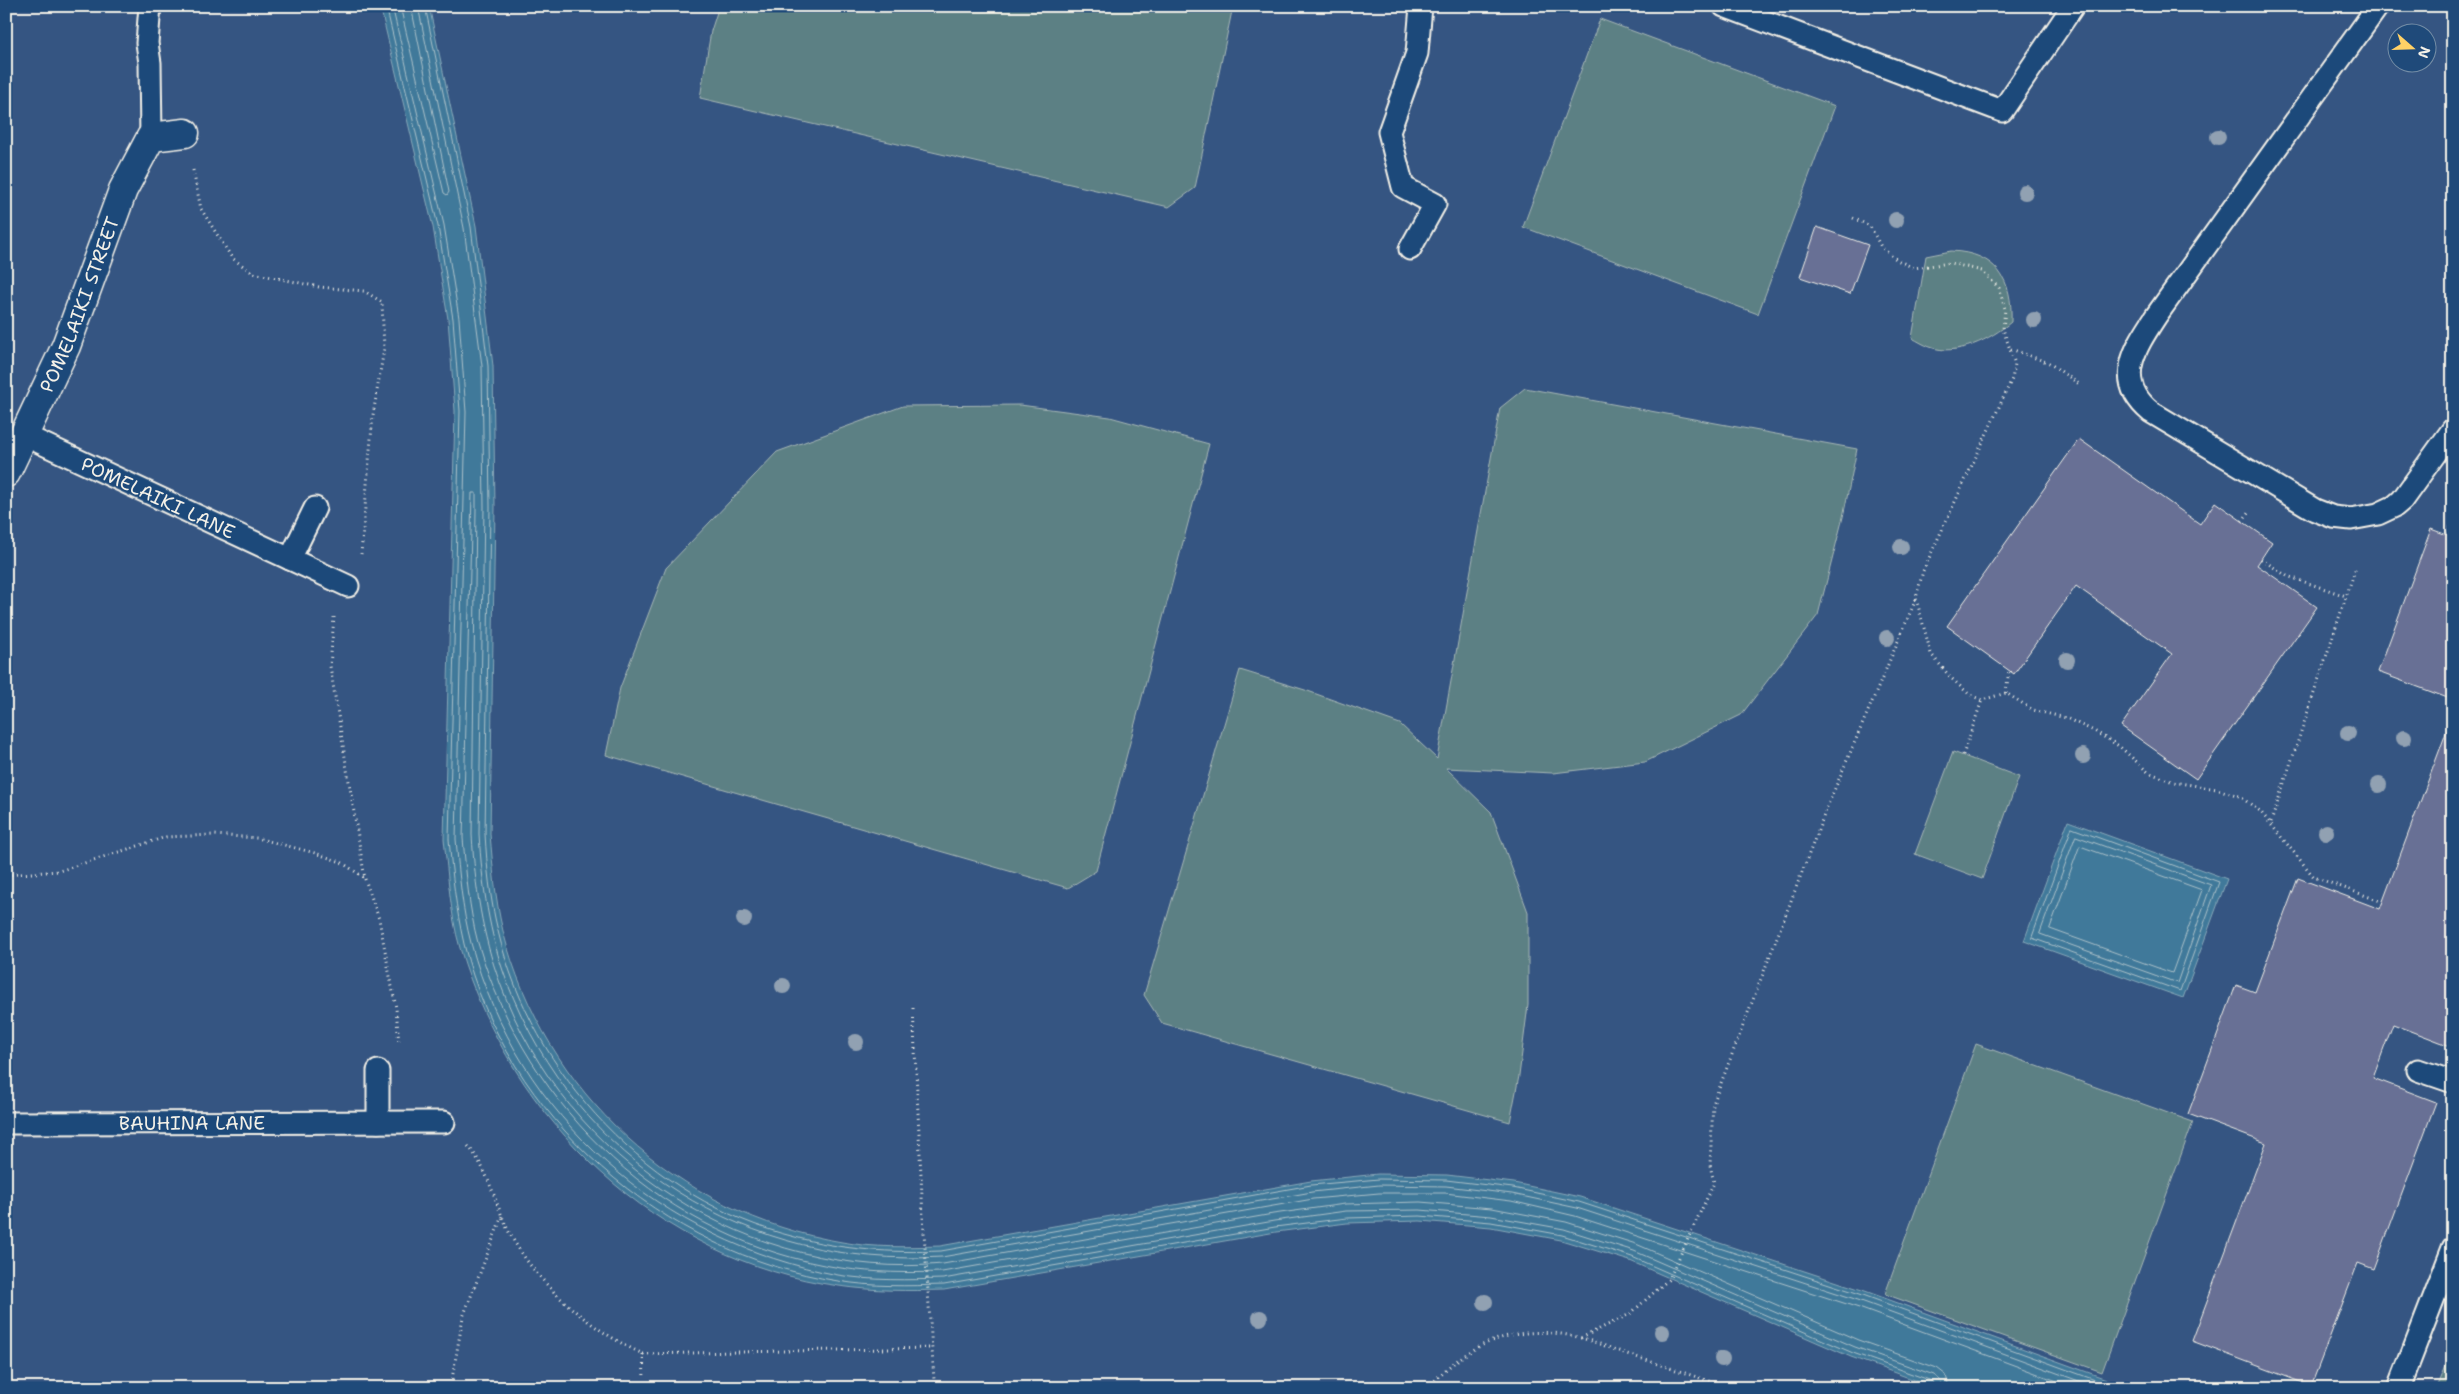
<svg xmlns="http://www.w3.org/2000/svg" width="2459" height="1394" font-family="'Shantell Sans',sans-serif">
	<rect width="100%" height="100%" fill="#355582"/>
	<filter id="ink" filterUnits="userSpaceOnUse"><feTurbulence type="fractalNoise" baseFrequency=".02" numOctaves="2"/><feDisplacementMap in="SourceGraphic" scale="10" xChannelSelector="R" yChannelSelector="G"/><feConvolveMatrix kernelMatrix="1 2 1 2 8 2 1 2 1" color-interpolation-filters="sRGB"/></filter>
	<g filter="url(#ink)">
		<g fill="#5c8084" stroke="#a8b8b6">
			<polygon points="719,6 1233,6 1195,188 1169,207 700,98 711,31"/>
			<polygon points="1600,19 1835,106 1758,314 1523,227"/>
			<path d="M1951 251C1996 253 2013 279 2011 322 1991 339 1956 357 1930 347 1924 345 1918 341 1912 338L1926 256Z"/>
			<polygon points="1525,388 1857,449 1843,517 1818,615 1741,715 1645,762 1553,773 1446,768 1491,812 1528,912 1528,1005 1519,1076 1510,1122 1162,1023 1144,995 1240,670 1305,690 1400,724 1437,759 1500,408"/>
			<polygon points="1020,405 1110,417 1209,444 1096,871 1068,888 606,755 620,688 666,568 777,452 903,406"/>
			<polygon points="1953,752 2019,777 1982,879 1915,854"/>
			<polygon points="1976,1044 2193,1122 2102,1372 1885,1294"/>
			<polygon points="2453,1349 2453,1388 2437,1388"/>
		</g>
		<g fill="#40799a" stroke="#88a9b9">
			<path d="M380 6H429L476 226 493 366 495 507 490 834C493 867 495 899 503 931 544 1092 678 1215 842 1242 874 1248 907 1247 940 1246L1311 1181 1378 1174 1447 1175 1514 1183 1580 1197 1865 1291 2131 1388H1937L1851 1357 1630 1261 1561 1240 1491 1227 1420 1221 1347 1223 1276 1232 944 1290C909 1291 874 1291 839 1286 658 1261 511 1120 460 948 450 913 448 875 444 839L455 411 448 319 433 227Z"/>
			<polygon points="2068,821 2227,879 2183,998 2024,941"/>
		</g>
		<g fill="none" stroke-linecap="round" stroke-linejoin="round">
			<g stroke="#acc1c9" stroke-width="1">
				<path d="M386 6 438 226 453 319 460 411 449 839C452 874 456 909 464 944 506 1117 664 1254 838 1281 873 1287 908 1286 944 1285L1275 1227 1347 1218 1420 1216 1491 1222 1562 1235 1632 1257 1853 1353 1932 1381 1935 1388"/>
				<path d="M392 6 444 225 459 318 466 412 456 839C459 874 462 909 471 943 518 1118 662 1242 838 1275 872 1281 908 1280 943 1279L1274 1221 1346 1211 1420 1210 1491 1216 1564 1229 1634 1251 1855 1347 1934 1375 1940 1380 1942 1388"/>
				<polyline points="400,6 444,193 447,195 449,192 411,6"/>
				<path d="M418 6 464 228 482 366 484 507 479 834C482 884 489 934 507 982 577 1164 749 1269 942 1257L1312 1192 1379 1185 1446 1186 1512 1194 1577 1208 1861 1301 2098 1388"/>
				<path d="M425 6 471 227 488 366 490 507 485 834C487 867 490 899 498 931 532 1075 650 1201 795 1237 843 1250 891 1253 941 1251L1311 1185 1379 1179 1446 1180 1513 1188 1579 1202 1863 1295 2117 1388"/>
				<polygon points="2072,828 2219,882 2180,991 2032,938"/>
				<polygon points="2076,836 2211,885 2177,983 2040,934"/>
				<polygon points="2080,846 2202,890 2172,973 2050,929"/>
				<path d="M1949 1388 1946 1375 1937 1368 1858 1340 1636 1244 1566 1222 1492 1208 1420 1202 1345 1204 1273 1214 942 1272C908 1273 875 1273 841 1268 666 1241 528 1111 478 943 469 909 466 873 463 838L472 493H476V507L472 835C475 886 482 935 500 983 566 1164 752 1281 943 1264L1313 1199 1379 1193H1445L1511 1201 1575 1216 1859 1308 2076 1388"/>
			</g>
		</g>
		<g fill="#687095" stroke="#f4f1e8">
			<polygon points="1817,227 1868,245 1850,294 1800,277"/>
			<polygon points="2079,439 2200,524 2215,502 2242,521 2272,542 2257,565 2317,607 2196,779 2121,726 2172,654 2076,586 2014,674 1947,626"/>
			<polygon points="2453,518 2453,700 2378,672 2431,529 2447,535"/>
			<polygon points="2452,717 2453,1047 2393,1024 2373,1078 2436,1102 2374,1269 2358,1263 2311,1386 2192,1341 2266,1143 2188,1114 2236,985 2255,992 2298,878 2380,909"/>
		</g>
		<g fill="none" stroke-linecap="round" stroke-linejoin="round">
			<g stroke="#f4f1e8" stroke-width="25">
				<g id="service">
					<polyline points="150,6 147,43 150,63 151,137"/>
					<polyline points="1724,6 2002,111 2073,6"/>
					<path d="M2378 6 2156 316C2135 348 2113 381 2151 412L2315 510 2333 517 2351 519 2378 514 2395 506 2402 500 2453 429"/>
					<polyline points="1410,249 1435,204 1403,187 1389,132 1417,53 1421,6"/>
					<path id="s1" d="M24 435 348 586"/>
					<polyline points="290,559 315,508"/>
					<polyline points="2418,1070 2453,1082"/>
					<polyline points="378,1071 378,1122"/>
					<path id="s2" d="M6 1123 444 1122"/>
					<polyline points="2399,1388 2453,1248"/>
				</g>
			</g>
			<g stroke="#f4f1e8" stroke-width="31">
				<g id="minor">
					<path id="s3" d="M6 473 66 346 123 190 151 137 185 133"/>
				</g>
			</g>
			<g stroke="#f4f1e8" stroke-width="3" stroke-dasharray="1 4" stroke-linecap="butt">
				<polyline points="193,170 201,209 232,258 253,273 319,287 364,291 382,302 384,349 373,415 361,554"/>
				<polyline points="1853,218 1870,226 1881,247 1897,260 1914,268 1950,263 1982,271 1999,288 2005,309 2003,329 2015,364 2012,379 1923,571 1916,598 1931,654 1951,678 1970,695 1982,700 2006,693 2033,710 2066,718 2094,731 2119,746 2148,772 2173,782 2217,789 2239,796 2260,811 2314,877 2383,902"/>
				<polyline points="2011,349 2049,363 2079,384"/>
				<polyline points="2242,521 2250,511"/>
				<polyline points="2261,559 2287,576 2346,596"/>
				<polyline points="334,617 330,666 365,879 379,919 396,1008 399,1044"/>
				<polyline points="2006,693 2009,670"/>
				<polyline points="1963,755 1982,700"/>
				<polyline points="2271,822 2356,567"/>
				<polyline points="6,875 59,871 166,837 214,835 257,838 315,853 341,862 365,878"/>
				<polyline points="913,1008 923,1217 934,1380"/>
				<path d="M468 1146C489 1170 495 1204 509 1232 536 1284 590 1330 643 1354L932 1348"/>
				<polyline points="1581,1338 1630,1314 1669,1279 1714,1183 1710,1165 1713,1104 1827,807 1916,599"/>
				<polyline points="643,1354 644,1378"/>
				<polyline points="452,1379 463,1317 502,1216"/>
				<path d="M1428 1388C1468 1341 1520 1322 1581 1338 1596 1342 1612 1349 1627 1354 1661 1365 1695 1376 1728 1388"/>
			</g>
			<use href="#service" stroke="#1f4a7a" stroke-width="21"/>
			<use href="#minor" stroke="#1f4a7a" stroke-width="28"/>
		</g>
		<g fill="#91a1b2">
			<circle cx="2218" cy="137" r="8"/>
			<circle cx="2025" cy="192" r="8"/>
			<circle cx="1896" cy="220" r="8"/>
			<circle cx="2034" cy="320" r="8"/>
			<circle cx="1901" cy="547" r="8"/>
			<circle cx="1887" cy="638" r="8"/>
			<circle cx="2067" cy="660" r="8"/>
			<circle cx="2348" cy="733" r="8"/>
			<circle cx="2404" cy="738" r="8"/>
			<circle cx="2083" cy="756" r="8"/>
			<circle cx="2379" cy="785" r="8"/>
			<circle cx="2326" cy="832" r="8"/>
			<circle cx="744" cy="919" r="8"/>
			<circle cx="783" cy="986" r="8"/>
			<circle cx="856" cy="1042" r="8"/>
			<circle cx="1485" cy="1302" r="8"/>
			<circle cx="1260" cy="1318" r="8"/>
			<circle cx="1662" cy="1332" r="8"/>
			<circle cx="1722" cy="1359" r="8"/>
		</g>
	</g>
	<g text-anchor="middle" stroke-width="5" stroke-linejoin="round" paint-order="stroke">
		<g font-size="19" fill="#f4f1e8" stroke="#1f4a7a">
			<text dy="7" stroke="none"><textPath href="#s3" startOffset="184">POMELAIKI STREET</textPath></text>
			<text dy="7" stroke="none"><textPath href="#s1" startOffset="148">POMELAIKI LANE</textPath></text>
			<text dy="7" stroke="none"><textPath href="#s2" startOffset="186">BAUHINA LANE</textPath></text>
		</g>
	</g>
	<rect width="2459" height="1394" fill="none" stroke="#1f4a7a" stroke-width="25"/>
	<rect x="12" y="12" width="2434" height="1369" fill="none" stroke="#f4f1e8" stroke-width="2" filter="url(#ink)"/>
	<g transform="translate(2412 48) rotate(110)"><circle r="24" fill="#1f4a7a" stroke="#748da6"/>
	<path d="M0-4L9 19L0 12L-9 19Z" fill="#ffd166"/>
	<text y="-8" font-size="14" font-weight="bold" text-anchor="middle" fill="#f4f1e8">N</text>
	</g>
</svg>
